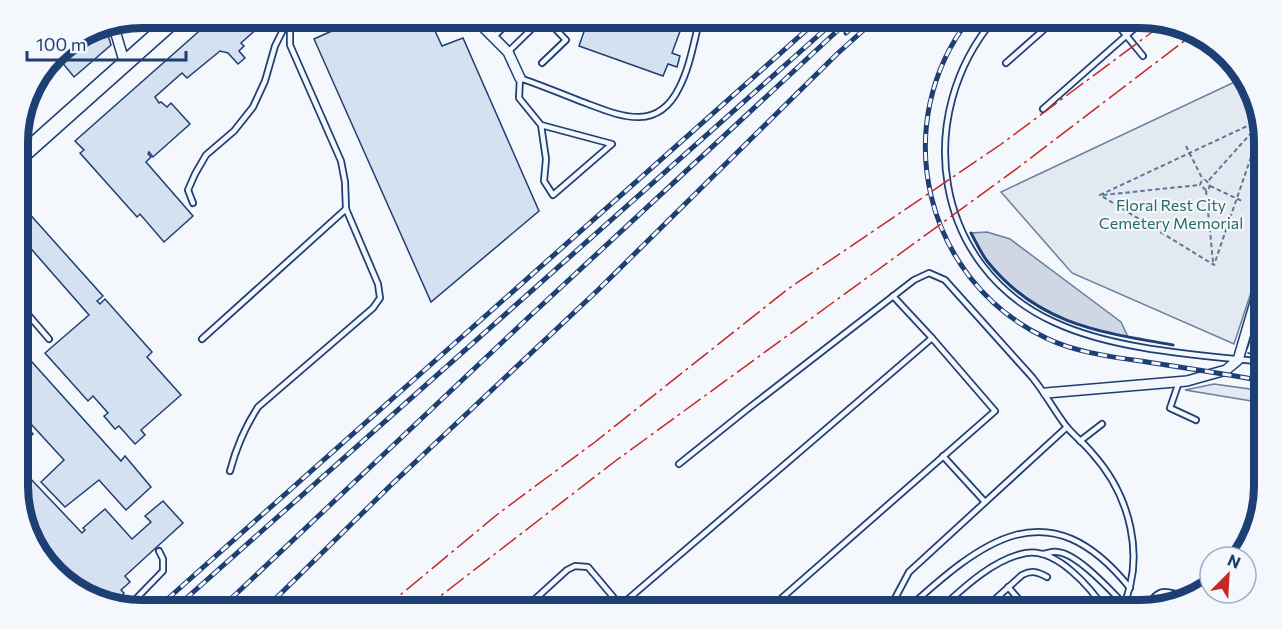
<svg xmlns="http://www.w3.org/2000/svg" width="1282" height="629" font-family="Commissioner,sans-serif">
	<rect width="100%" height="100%" fill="#f4f7fb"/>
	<g fill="#e3e9f0" stroke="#687fa3" stroke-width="1.5">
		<polygon points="1243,78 1263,127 1263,256 1234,344 1072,273 1001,192"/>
		<polygon points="1214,384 1264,391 1264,403 1185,390"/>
	</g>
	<path fill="#cfd7e4" stroke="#687fa3" stroke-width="1.5" d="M987 232 1010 239 1121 322 1128 337C1073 328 1023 306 987 261 981 253 976 242 971 233Z"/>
	<g fill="#d5e0f0" stroke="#1d3f73" stroke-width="1.5">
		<polygon points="141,18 131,27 129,21"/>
		<polygon points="214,18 269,18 241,43 244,46 239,51 245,58 238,64 228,53 220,51 187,78 182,73 155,97 159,103 161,102 167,107 171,103 190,124 153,157 149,152 148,154 151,157 146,162 193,216 164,242 140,214 137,217 80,153 84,150 75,141"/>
		<polygon points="361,18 429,18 442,46 463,38 539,211 431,302 314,39"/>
		<polygon points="564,18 685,18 672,53 680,56 677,67 668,64 663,76 579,46 586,26"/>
		<polygon points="105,25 111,45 74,77 61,61 39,81 37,79 60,49 95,27"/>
		<polygon points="26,210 103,296 97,301 100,304 105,299 152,352 147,357 181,395 141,430 145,435 135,444 119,426 115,429 104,416 108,413 93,396 88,401 45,353 89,315 19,235 18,217"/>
		<polygon points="23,352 121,461 125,456 151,487 126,510 99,480 65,507 41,482 64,460 19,411 19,356"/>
		<polygon points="19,418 33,434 19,447"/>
		<polygon points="19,470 26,478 28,476 82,533 85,530 83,528 105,509 132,539 151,522 145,516 163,501 183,523 125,576 130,582 121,590 124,593 122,595 126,600 122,606 88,598 61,576 39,552 19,503"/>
	</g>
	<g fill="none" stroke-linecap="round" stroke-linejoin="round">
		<g stroke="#1d3f73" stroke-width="8">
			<g id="lane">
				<path d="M995 18C912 115 933 267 1054 322 1114 350 1198 355 1264 362"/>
				<polyline points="1112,18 1143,56"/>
				<polyline points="493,38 512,18"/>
				<polyline points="508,52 543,18"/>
				<polyline points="542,63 566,40 545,18"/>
				<polyline points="1006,63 1057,18"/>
				<polyline points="1043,109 1145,19"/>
				<path d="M541 125 546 159 544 181 553 195 612 144 541 125 519 98 520 78C540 85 560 93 580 101 616 114 656 135 679 88 690 67 694 41 700 18"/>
				<polyline points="193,203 188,190 195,174 206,155 234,131 253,107 265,81 275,46 289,18"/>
				<polyline points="893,296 932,338"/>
				<polyline points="19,304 49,339"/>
				<polyline points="202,339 346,209"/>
				<polyline points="1179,382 1170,408 1196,420"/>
				<polyline points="1080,441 1102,424"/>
				<polyline points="943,456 985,502"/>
				<path d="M679 464 745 411 914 280 929 273 945 280 1032 377C1045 393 1054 410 1066 426 1074 436 1084 443 1092 453 1130 495 1147 558 1121 611"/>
				<path d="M230 471C236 448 245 427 258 407L373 308 380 298 378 284 346 209 345 182 341 161 290 45V30L287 24"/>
				<path d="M1042 554C1046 554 1053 551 1057 552 1077 553 1110 590 1124 604"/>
				<polyline points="1008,587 1029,611"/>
				<polyline points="620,606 932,338 995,411 767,611"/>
				<polyline points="128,607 163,571 163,559 159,551"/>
				<polyline points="522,611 567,570 575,566 588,567 625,611"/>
				<polyline points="605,611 616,601"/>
				<polyline points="885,611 892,604 909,572 1067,427"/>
				<path d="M905 611C982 541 1048 486 1130 588"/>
				<path d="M938 611C962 589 993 559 1026 553 1057 548 1091 588 1106 611"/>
				<path d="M982 611 1022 575C1032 570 1038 572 1047 577"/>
				<path d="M1145 611C1157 590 1162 587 1185 598"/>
			</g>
		</g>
		<g stroke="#1d3f73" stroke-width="12">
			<g id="street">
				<polyline points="474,18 508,52 520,78"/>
				<polyline points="113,24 125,64"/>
				<polyline points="20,127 28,151"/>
				<polyline points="1046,393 1187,381 1226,370 1238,360 1263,275"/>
			</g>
		</g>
		<g stroke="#1d3f73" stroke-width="18">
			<polyline id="primary" points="18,159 176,18"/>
		</g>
		<g stroke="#5e769c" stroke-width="2" stroke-dasharray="4.5 3" stroke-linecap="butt">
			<polyline points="1260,120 1100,195 1214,265 1262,125"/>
			<polyline points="1186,146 1203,180"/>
			<polyline points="1209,180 1261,122"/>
			<polyline points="1210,186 1242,201"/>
			<polyline points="1206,190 1200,185 1201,182 1205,180 1210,184 1209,188 1206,190 1213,262"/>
			<polyline points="1103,195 1199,185"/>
		</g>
		<use href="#lane" stroke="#f4f7fb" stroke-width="4.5"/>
		<use href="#street" stroke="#f4f7fb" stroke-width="9"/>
		<use href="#primary" stroke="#f4f7fb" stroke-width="15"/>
		<g stroke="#1d3f73" stroke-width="5">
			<g id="rail">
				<path d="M970 18C887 124 924 280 1046 338 1077 353 1113 357 1147 362 1186 368 1225 374 1264 381"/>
				<polyline points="846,33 863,18"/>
				<polyline points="154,611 820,18"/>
				<polyline points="172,611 838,18"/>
				<polyline points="218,611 530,316 851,18"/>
				<polyline points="263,611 391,485 598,290 837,54 877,18"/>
			</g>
		</g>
		<use href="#rail" stroke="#f4f7fb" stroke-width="3" stroke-dasharray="9" stroke-linecap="butt"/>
		<polyline stroke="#1d3f73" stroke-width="1.5" stroke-dasharray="8 3" stroke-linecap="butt" points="1263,300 1247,349 1248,353 1264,357"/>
		<path stroke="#1d3f73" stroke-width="3" d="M971 233C976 242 981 253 987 261 1037 324 1099 332 1173 345"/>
		<g stroke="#c62828" stroke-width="1.5" stroke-dasharray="21 4.5 3 4.5" stroke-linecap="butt">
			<polyline points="381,611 499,513 595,442 788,289 1000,145 1163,24"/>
			<polyline points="421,611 614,462 1019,167 1196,32"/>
		</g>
	</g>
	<g text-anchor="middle" stroke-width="4.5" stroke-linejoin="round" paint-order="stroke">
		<g font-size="16" fill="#2c6c60" stroke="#f4f7fb">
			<text x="1171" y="211">Floral Rest City<tspan x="1171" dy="18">Cemetery Memorial</tspan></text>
		</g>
	</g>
	<path d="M0 0H1282V629H0ZM142 28H1140A114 114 0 0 1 1254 142V486A114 114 0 0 1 1140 600H142A114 114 0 0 1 28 486V142A114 114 0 0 1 142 28Z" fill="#f4f7fb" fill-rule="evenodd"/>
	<path fill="none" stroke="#1d3f73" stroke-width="8" d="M142 28H1140A114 114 0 0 1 1254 142V486A114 114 0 0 1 1140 600H142A114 114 0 0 1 28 486V142A114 114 0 0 1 142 28Z"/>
	<g transform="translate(1228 575) rotate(24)"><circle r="28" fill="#f4f7fb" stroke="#9eadc5" stroke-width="1.5"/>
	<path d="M0-4.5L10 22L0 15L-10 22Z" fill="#c62828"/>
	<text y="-9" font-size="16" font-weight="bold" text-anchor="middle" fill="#1d3f73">N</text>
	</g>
	<path d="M27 51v9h159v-9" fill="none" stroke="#1d3f73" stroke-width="3"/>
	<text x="36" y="51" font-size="18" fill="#1d3f73" stroke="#f4f7fb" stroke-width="4.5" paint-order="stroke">100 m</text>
</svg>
